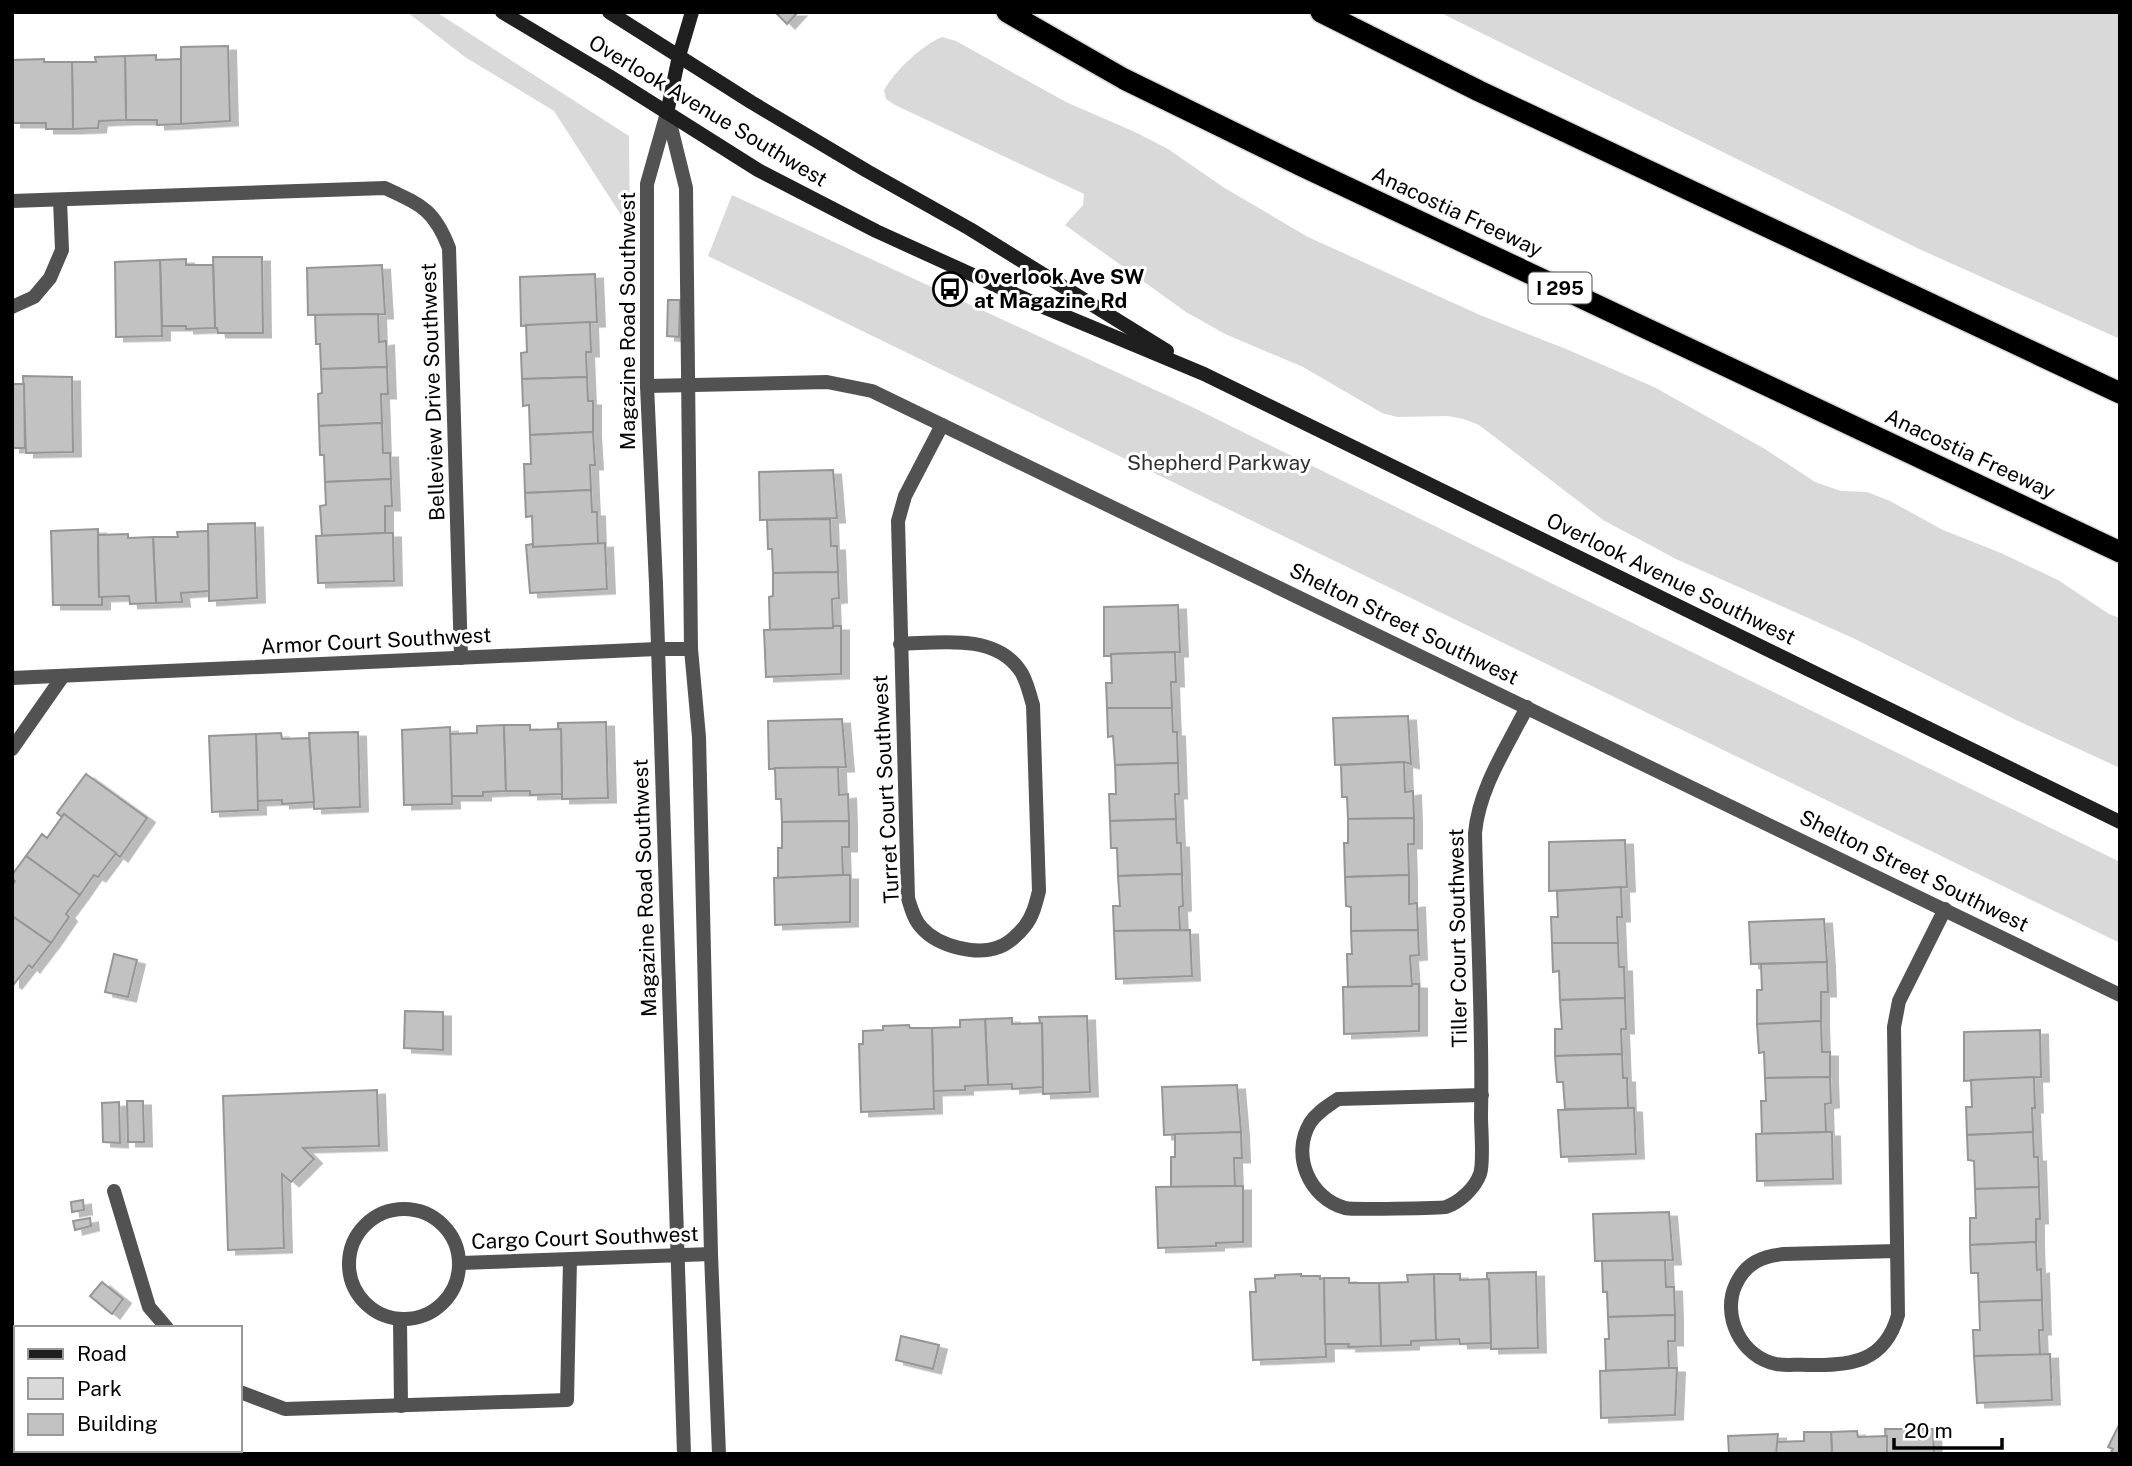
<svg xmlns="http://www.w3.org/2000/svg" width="2132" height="1466" font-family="'Public Sans',sans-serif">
	<defs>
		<filter id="shadow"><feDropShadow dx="8" dy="4.5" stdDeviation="0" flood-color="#0004"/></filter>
	</defs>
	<rect width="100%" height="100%" fill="#fff"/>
	<g fill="#d9d9d9">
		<polygon points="407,12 436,12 629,136 630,229 554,111 465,57"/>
		<polygon points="1439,12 2120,12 2120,339 1919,249"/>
		<path d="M942 37 956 41 1066 102 1135 132 1168 149 1223 187 1308 237 1480 315 1566 349 1654 387 1765 449 1815 482 1841 491 1867 492 1890 501 1943 530 2001 553 2058 580 2109 614 2120 618V768L2018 721 1855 639 1676 559 1603 520 1479 425 1464 419 1448 416 1397 417 1382 413 1303 367 1225 334 1186 312 1065 225 1083 205 1084 194 895 105 886 99 884 90C896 70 921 46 942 37Z"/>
		<polygon points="732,195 1190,406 2120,862 2120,943 708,256"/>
	</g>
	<g fill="#c2c2c2" stroke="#969696" stroke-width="2" filter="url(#shadow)">
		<polygon points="775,12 798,12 787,24"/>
		<polygon points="228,46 230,121 181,124 181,47"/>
		<polygon points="156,55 156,60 181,59 181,124 157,125 157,120 126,120 125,56"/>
		<polygon points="125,56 126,120 99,121 98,128 73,129 72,62 96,62 95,57"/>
		<polygon points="44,59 44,62 72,62 73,129 46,129 46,123 13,123 13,60"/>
		<polygon points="213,257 262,257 263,333 218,333 217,328 215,328"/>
		<polygon points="186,259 186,265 213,265 215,328 186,329 186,326 162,326 160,260"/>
		<polygon points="160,260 162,336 116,337 115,262"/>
		<polygon points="382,265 385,314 308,315 307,268"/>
		<polygon points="595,274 597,322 521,326 520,277"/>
		<polygon points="668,300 680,300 679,337 667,336"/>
		<polygon points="378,314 379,342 386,341 387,367 321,369 320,344 316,344 315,315"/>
		<polygon points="590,322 591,352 586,352 587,377 522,379 521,353 527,352 526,325"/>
		<polygon points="387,367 388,394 381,394 382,423 319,426 318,394 322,393 321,369"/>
		<polygon points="23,376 72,377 73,452 26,453"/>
		<polygon points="587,377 588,401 593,401 593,432 530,435 529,405 523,406 522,379"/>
		<polygon points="12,384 24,384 25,448 12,448"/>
		<polygon points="382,423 383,453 390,453 391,479 325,482 324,455 320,455 319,426"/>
		<polygon points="593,432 595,465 590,465 591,490 525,493 524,464 531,464 530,435"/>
		<polygon points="833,470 837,518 760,520 759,472"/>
		<polygon points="391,479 392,506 385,506 385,533 322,536 320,506 326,505 325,482"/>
		<polygon points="591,490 592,512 597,512 598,544 533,547 532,516 526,517 525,493"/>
		<polygon points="830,519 831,546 837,546 838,572 773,573 772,549 768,549 767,520"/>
		<polygon points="255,523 257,598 209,601 208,524"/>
		<polygon points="98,529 99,597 102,597 102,605 53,605 51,531"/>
		<polygon points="208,531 209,591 181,593 182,602 156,603 153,537 178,537 177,532"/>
		<polygon points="385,533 393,533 394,581 318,583 316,536"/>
		<polygon points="128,534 128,538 153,537 156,603 130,604 129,596 99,597 98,535"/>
		<polygon points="605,543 607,589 530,593 526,545 533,544 533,547"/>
		<polygon points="838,572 839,598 832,599 833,628 770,630 769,597 773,596 773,573"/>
		<polygon points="1178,605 1180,652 1111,654 1111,656 1104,656 1104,607"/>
		<polygon points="833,626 841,626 841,674 766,677 764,630 833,628"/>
		<polygon points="1175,652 1176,682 1171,682 1172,708 1107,708 1106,683 1112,683 1111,654"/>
		<polygon points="1107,708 1172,708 1173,732 1177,732 1178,763 1115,765 1113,736 1108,737"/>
		<polygon points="1408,716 1411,764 1404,762 1335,765 1333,718"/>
		<polygon points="842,719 846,767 769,769 768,721"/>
		<polygon points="606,722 608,798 562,799 561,729 558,730 558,723"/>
		<polygon points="504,725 506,791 483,792 483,796 451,796 450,734 477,733 477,726"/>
		<polygon points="504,725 530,725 530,730 561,729 562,794 530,795 530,791 506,791"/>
		<polygon points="450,727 452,804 404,805 402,730"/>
		<polygon points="358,732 360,807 314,809 309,733"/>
		<polygon points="281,733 282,739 309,738 314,802 282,804 282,800 257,801 256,734"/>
		<polygon points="256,734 258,810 212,812 209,736"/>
		<polygon points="1404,762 1405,792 1413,791 1414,818 1348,819 1347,797 1342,797 1341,765"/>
		<polygon points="1178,763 1179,794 1175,794 1176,819 1110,821 1109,794 1116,794 1115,765"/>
		<polygon points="838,767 839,795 848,794 849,821 782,822 781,799 776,799 775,768"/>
		<polygon points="86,774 147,818 120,857 64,814 62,817 57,813"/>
		<polygon points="64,814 116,853 98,877 94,875 80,895 26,856 42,834 47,838"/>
		<polygon points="1414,818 1414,844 1408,844 1409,875 1345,877 1344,843 1348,843 1348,819"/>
		<polygon points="1176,819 1177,843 1181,843 1182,874 1118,876 1117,848 1111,848 1110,821"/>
		<polygon points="849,821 849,847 842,847 843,875 778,878 778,848 782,848 782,822"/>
		<polygon points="1625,840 1627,887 1549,891 1549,842"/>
		<polygon points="26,856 80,895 66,914 69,917 51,943 12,916 12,886 15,881 12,879 12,875"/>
		<polygon points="1182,874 1183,906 1179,907 1180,930 1114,931 1113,906 1120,906 1118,876"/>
		<polygon points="843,875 850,875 850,922 775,925 774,878"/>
		<polygon points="1409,875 1409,904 1417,903 1418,930 1351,931 1351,907 1346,906 1345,877"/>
		<polygon points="1621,887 1622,917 1617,917 1618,943 1552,943 1551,917 1558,917 1557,891"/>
		<polygon points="12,916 51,943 32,968 29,965 14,984 12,983"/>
		<polygon points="1824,919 1827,962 1751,964 1749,922"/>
		<polygon points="1190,930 1192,976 1116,979 1114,931"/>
		<polygon points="1418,930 1419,955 1410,956 1412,986 1348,987 1347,954 1352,954 1351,931"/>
		<polygon points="1552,943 1618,943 1619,967 1624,967 1625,998 1560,1000 1559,971 1553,972"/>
		<polygon points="114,954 137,960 128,997 105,992"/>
		<polygon points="1827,962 1828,992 1821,992 1821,1021 1757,1024 1757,990 1762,990 1761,964"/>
		<polygon points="1412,984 1419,984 1419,1031 1344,1034 1343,987 1412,986"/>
		<polygon points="1625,998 1626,1029 1621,1029 1622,1054 1555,1056 1555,1029 1562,1029 1560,1000"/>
		<polygon points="405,1011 443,1012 443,1050 404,1048"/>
		<polygon points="1087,1016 1090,1092 1043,1094 1042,1023 1040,1023 1039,1017"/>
		<polygon points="1012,1018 1012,1024 1042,1023 1043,1087 1012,1089 1012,1084 988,1085 985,1019"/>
		<polygon points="985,1019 988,1085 965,1086 965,1090 933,1091 932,1028 960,1027 960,1020"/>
		<polygon points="1821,1021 1822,1052 1830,1052 1830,1077 1765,1078 1764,1052 1759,1053 1757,1024"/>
		<polygon points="909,1025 910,1028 932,1028 934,1109 861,1112 859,1044 863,1044 863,1031 883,1030 883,1026"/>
		<polygon points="2040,1030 2041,1077 1964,1081 1964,1032"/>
		<polygon points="1622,1054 1623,1078 1627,1078 1628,1108 1565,1109 1563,1082 1557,1082 1555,1056"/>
		<polygon points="1830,1077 1831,1103 1825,1104 1826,1132 1762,1134 1761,1101 1766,1101 1765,1078"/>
		<polygon points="2034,1077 2035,1108 2032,1108 2033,1132 1967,1135 1966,1107 1972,1107 1971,1080"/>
		<polygon points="1237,1085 1241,1132 1164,1135 1162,1087"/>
		<polygon points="377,1090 379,1146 303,1148 314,1159 291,1182 282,1174 284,1248 228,1250 223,1096"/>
		<polygon points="127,1101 143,1101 144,1142 128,1142"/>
		<polygon points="119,1102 120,1143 103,1142 102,1103"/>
		<polygon points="1628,1108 1634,1108 1636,1154 1561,1157 1558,1110"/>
		<polygon points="1241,1132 1242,1158 1234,1158 1235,1186 1171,1187 1171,1157 1175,1157 1175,1134"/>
		<polygon points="1826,1132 1832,1132 1833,1179 1757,1181 1756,1134"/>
		<polygon points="2033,1132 2034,1157 2038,1157 2039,1187 1975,1189 1974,1161 1968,1160 1967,1135"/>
		<polygon points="1235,1186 1243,1186 1243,1242 1216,1243 1216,1246 1158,1248 1156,1187"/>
		<polygon points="2039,1187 2040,1219 2036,1219 2036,1242 1970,1245 1970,1218 1976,1218 1975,1189"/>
		<polygon points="83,1200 84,1210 72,1212 71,1202"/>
		<polygon points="1669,1212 1673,1260 1595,1261 1593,1214"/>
		<polygon points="90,1218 91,1226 75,1230 73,1221"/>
		<polygon points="2036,1242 2037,1270 2041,1269 2042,1300 1979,1302 1978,1273 1971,1273 1970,1245"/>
		<polygon points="1665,1260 1666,1287 1674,1287 1675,1315 1608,1317 1607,1292 1603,1292 1602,1261"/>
		<polygon points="1536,1272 1538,1348 1491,1349 1489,1279 1487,1279 1487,1273"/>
		<polygon points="1301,1274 1301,1276 1320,1276 1320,1279 1324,1278 1326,1357 1253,1360 1250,1292 1256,1292 1255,1279 1275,1278 1275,1275"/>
		<polygon points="1434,1274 1436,1340 1411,1341 1411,1345 1381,1346 1379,1283 1408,1282 1407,1275"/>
		<polygon points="1434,1274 1460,1274 1460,1280 1489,1279 1491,1343 1460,1344 1459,1339 1436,1340"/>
		<polygon points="1324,1278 1349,1278 1349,1283 1379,1283 1381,1346 1348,1347 1349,1344 1325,1344"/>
		<polygon points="102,1282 123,1299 112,1314 90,1296"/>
		<polygon points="2042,1300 2043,1330 2039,1330 2040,1355 1974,1356 1973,1330 1980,1330 1979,1302"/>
		<polygon points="1675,1315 1675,1341 1668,1341 1669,1368 1606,1371 1605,1339 1609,1339 1608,1317"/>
		<polygon points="901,1336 939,1345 933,1369 896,1360"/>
		<polygon points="2050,1354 2052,1400 1977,1403 1974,1356"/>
		<polygon points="1669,1368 1677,1368 1675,1415 1601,1418 1600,1371"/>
		<polygon points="2120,1423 2120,1454 2110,1454 2113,1449 2108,1447"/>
		<polygon points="1885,1429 1933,1429 1934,1454 1887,1454"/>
		<polygon points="1857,1431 1858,1437 1887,1436 1887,1454 1832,1454 1831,1432"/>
		<polygon points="1804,1432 1831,1432 1832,1454 1776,1454 1776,1442 1804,1441"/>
		<polygon points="1778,1434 1776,1454 1729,1454 1728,1436"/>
	</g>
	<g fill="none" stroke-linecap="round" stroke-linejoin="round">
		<g stroke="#dbdbdb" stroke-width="24">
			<g id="highway">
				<polyline points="1007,12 1124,79 1302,166 2120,552"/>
				<polyline points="1321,12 1479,91 2120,393"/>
			</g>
		</g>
		<g stroke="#525252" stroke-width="14">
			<polyline points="114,1191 149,1307 167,1328"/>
			<polyline points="400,1320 401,1406"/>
			<polyline points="240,1392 285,1409 567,1400 570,1260"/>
		</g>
		<g stroke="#525252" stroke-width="14">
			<polyline points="667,113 647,184 647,386 656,584 684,1454"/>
			<polyline points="668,115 686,188 691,649 699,737 711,1254 719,1454"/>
			<path d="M12 201 385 188C421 205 434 209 449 248L461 658"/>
			<polyline points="12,307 34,297 50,278 62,250 60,200"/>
			<path d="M647 386 827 382 872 391C1289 591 1706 791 2120 995"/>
			<path d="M900 644C938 643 993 633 1019 669 1027 679 1029 693 1033 705L1039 891C1036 903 1033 916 1025 926 1019 934 1008 944 999 947 976 956 938 946 922 928 914 920 911 908 908 898L898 521 905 496 942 425"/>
			<polyline points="12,678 657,649 691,649"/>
			<polyline points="12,749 63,676"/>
			<path d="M1482 1095 1338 1099C1328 1106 1317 1112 1310 1123 1291 1155 1309 1198 1345 1208 1351 1210 1441 1208 1446 1207 1460 1202 1475 1188 1480 1174 1484 1163 1481 1129 1481 1116 1483 1022 1477 927 1475 833 1479 788 1507 747 1527 707"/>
			<circle cx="404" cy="1264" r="55"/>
			<path d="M1896 1251 1784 1254C1762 1256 1746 1263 1736 1284 1721 1315 1741 1357 1776 1364 1786 1366 1798 1364 1809 1365 1851 1366 1885 1362 1898 1315L1894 1027 1899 1001 1945 909"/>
			<polyline points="461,1263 711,1254"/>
		</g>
		<g stroke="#1f1f1f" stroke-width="14">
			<polyline points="502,12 609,76 758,170 876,231 1041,306 1204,374 2120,822"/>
			<polyline points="609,12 751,102 867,171 970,229 1167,351"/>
			<polyline points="667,113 679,56 692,12"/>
		</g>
		<use href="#highway" stroke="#000" stroke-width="21"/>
	</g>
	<defs>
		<g id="bus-ring" transform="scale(1.75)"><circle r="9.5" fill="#fff" stroke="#000" stroke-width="1.5"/><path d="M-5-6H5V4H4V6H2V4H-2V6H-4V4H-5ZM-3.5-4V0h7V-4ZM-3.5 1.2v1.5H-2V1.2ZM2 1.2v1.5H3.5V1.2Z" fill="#000"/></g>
	</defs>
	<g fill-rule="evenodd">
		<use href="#bus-ring" x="950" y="289"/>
	</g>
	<g text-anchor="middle" stroke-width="6" stroke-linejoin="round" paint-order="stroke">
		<rect fill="#fff" stroke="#4c4c4c" stroke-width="2" x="1528.5" y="272.5" width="63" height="31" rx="5"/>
		<g font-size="19" font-weight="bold" fill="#000">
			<text x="1560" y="295">I 295</text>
		</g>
		<g font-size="21" fill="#000" stroke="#fff">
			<text transform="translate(708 111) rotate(31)" y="7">Overlook Avenue Southwest</text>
			<text transform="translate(1457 212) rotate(25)" y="7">Anacostia Freeway</text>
			<text transform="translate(628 321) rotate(-90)" y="7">Magazine Road Southwest</text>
			<text transform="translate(433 392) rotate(-92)" y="7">Belleview Drive Southwest</text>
			<text transform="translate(1970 454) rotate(25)" y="7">Anacostia Freeway</text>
			<text transform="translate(1671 579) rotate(26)" y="7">Overlook Avenue Southwest</text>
			<text transform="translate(1404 624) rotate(26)" y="7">Shelton Street Southwest</text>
			<text transform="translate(376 641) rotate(-3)" y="7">Armor Court Southwest</text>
			<text transform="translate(886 789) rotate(-93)" y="7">Turret Court Southwest</text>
			<text transform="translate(1914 871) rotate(26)" y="7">Shelton Street Southwest</text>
			<text transform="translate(645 888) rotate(-92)" y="7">Magazine Road Southwest</text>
			<text transform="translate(1458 938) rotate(-91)" y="7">Tiller Court Southwest</text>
			<text transform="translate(585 1238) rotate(-2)" y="7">Cargo Court Southwest</text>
		</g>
		<g font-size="21" font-weight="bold" fill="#000" stroke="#fff" text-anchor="start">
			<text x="974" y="284">Overlook Ave SW<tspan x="974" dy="24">at Magazine Rd</tspan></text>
		</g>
		<g font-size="21" fill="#303030" stroke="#fff">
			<text x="1219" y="470">Shepherd Parkway</text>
		</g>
	</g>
	<rect width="2132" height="1466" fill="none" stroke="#000000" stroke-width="28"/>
	<rect x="14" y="1326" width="228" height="126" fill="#ffffff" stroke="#999999" stroke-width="2"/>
	<rect x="28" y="1349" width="35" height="10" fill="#1f1f1f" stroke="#999999" stroke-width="2"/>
	<text x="77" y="1361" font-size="21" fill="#000000">Road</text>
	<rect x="28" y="1378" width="35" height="21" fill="#d9d9d9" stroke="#999999" stroke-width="2"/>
	<text x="77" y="1396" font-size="21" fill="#000000">Park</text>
	<rect x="28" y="1414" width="35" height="21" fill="#c2c2c2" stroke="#999999" stroke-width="2"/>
	<text x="77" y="1431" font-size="21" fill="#000000">Building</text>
	<path d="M1894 1438v10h108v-10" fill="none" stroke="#000000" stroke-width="3.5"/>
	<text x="1904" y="1438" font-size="21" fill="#000000" stroke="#ffffff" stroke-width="5" paint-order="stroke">20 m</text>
</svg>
